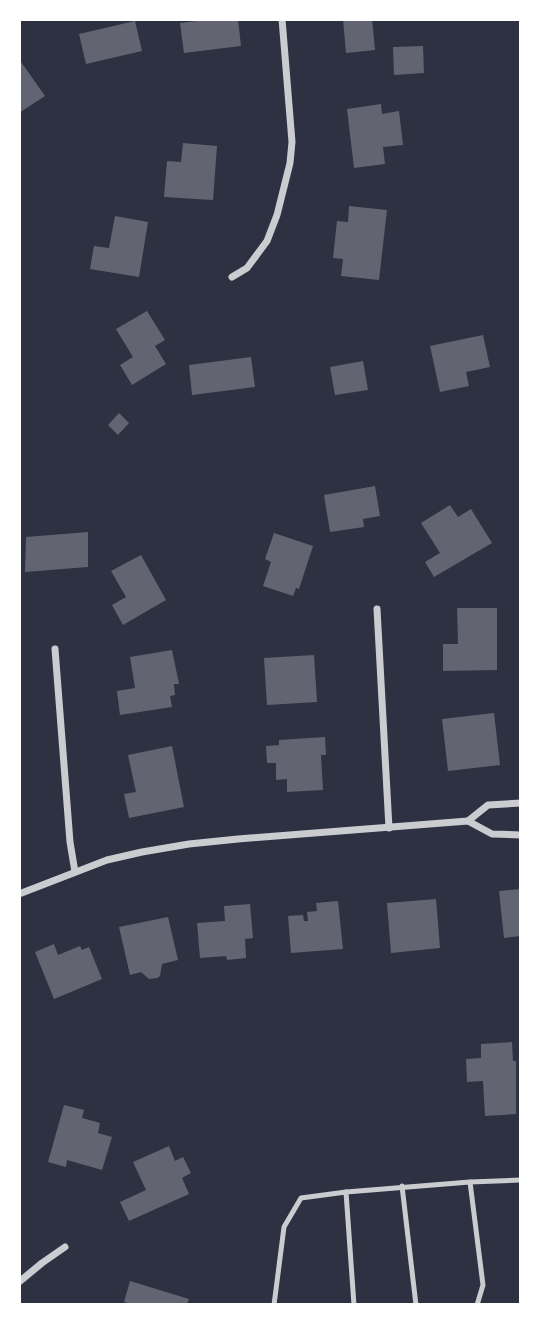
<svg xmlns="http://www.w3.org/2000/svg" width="540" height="1324" font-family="'PT Sans Narrow',sans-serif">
	<rect width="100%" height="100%" fill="#2d3142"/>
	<g fill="#626471">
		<polygon points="213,19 238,19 241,46 184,53 180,23"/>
		<polygon points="343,19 372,19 375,50 346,53"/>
		<polygon points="135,21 142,51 86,64 79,34"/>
		<polygon points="423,46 424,73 394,75 393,47"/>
		<polygon points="19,59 45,96 19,113"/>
		<polygon points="381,104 382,114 399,111 403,145 383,147 385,164 354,168 347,109"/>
		<polygon points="183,143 217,146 213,200 164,197 167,161 181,162"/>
		<polygon points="349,206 387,210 379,280 341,276 343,259 333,258 337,221 348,222"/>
		<polygon points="115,216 148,222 139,277 90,269 94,246 109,248"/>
		<polygon points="147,311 165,340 155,346 166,364 132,385 120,365 133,357 116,329"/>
		<polygon points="483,335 490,367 466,372 469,386 440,392 430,346"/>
		<polygon points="251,357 255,387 192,395 189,365"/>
		<polygon points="363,361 368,390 335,395 330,367"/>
		<polygon points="119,413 129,423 118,435 108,425"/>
		<polygon points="375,486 380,516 363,519 364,527 330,532 324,495"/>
		<polygon points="450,505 458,517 471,509 492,543 434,577 425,562 440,553 421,523"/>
		<polygon points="88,532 88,567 25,572 26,537"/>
		<polygon points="274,533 313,546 299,589 296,588 293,596 263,586 271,562 265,559"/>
		<polygon points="141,555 166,600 123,625 112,605 126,597 111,571"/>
		<polygon points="457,608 497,608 497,670 443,671 443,644 458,644"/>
		<polygon points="172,650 179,684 174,684 175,695 170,696 172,707 120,715 117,691 135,688 130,657"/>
		<polygon points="314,655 317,702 267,705 264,658"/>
		<polygon points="494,713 500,765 448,771 442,719"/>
		<polygon points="325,737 326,755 321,755 323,790 287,792 287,779 276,780 276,763 267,763 266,746 279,745 279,740"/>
		<polygon points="172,746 184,807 129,818 124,794 136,792 128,755"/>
		<polygon points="520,889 521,936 504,938 499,891"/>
		<polygon points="436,899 440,948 391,953 387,903"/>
		<polygon points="338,901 343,949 291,953 288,916 303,915 304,921 308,921 307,912 317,911 316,903"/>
		<polygon points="250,904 253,938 245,939 246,958 227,960 226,956 200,958 197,923 225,921 224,906"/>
		<polygon points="168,917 178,960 162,964 160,976 157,978 149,979 141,972 130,975 119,927"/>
		<polygon points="54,944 58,955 80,946 82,950 89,947 102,979 54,999 35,952"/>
		<polygon points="512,1042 513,1061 516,1061 516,1114 485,1116 483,1081 467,1082 466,1059 481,1058 481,1044"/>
		<polygon points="64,1105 84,1110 82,1118 100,1123 98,1133 112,1137 102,1170 67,1160 66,1167 48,1162"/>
		<polygon points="169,1146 175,1161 183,1157 191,1173 182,1178 189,1194 129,1221 120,1202 146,1190 133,1162"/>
		<polygon points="130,1281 189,1299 187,1305 134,1305 124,1302"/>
	</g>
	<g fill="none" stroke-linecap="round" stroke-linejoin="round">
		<g stroke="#caccd0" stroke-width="5">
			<polyline points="470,1182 483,1285 477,1305"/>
			<polyline points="402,1186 416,1305"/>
			<polyline points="274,1305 284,1227 301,1198 346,1192"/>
			<polyline points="354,1305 346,1192 470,1182 521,1180"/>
		</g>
		<g stroke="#caccd0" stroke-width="7">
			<polyline points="232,277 247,268 267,241 277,215 290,163 292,142 282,19"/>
			<polyline points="377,609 389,828"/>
			<polyline points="55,649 70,842 75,872"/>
			<polyline points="468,821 492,834 521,835"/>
			<polyline points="19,894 107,860 142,852 189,844 238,839 468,821 488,805 521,803"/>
			<polyline points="19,1282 42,1263 65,1247"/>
		</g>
	</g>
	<rect width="540" height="1324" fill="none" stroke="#ffffff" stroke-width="42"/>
</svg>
